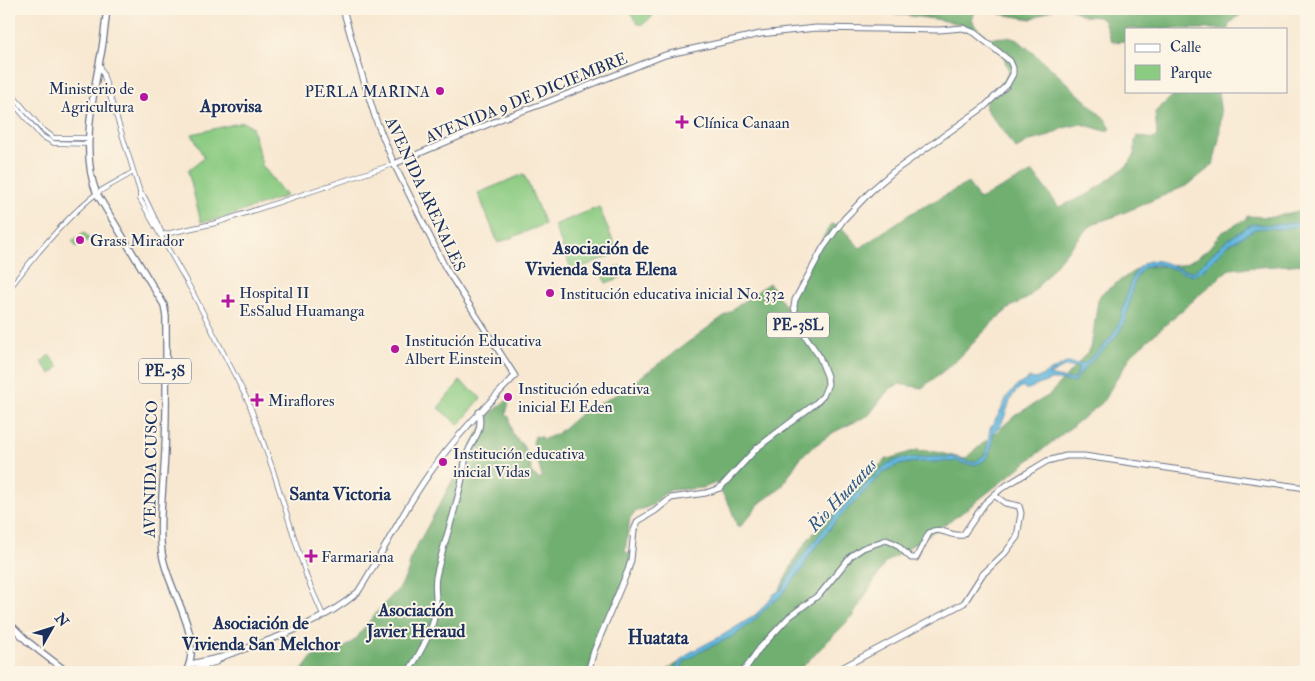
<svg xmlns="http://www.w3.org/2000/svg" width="1315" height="681" font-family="'IM FELL Double Pica',serif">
	<rect width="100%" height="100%" fill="#fcf5e5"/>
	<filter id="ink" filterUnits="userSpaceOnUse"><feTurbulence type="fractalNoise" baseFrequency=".02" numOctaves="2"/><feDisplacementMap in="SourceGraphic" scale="10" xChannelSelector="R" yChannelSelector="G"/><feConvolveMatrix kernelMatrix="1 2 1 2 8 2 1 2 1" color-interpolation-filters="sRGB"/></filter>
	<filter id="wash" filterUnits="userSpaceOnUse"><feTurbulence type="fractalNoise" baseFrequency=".0096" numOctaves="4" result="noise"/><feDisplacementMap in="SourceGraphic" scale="20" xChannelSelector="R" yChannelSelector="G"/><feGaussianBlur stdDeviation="1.12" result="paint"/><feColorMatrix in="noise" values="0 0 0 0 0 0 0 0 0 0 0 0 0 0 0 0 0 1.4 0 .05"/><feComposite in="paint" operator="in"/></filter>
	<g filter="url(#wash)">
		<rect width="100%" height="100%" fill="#f8e8d1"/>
		<g fill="#8bcb82" stroke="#537d70">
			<polygon points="628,9 649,9 652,17 643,24 638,24"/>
			<polygon points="243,122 252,127 262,165 286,196 223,218 201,222 188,171 204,158 192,134"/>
			<polygon points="524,174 545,224 498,243 478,193"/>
			<polygon points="599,207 618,253 572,271 554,225"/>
			<polygon points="84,232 89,239 77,248 72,241"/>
			<polygon points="620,266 624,276 606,283 602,273"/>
			<polygon points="49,355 59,367 51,374 41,362"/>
			<polygon points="460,381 481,398 459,425 438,408"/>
		</g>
		<g fill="#70af70" stroke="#466f67">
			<polygon points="857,9 977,9 972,18 974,24 987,38 1008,37 1018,40 1053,70 1105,119 1111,129 1105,131 1082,124 1063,128 1046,137 1030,141 1016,149 986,109 985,99 1005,79 1009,70 1006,65 1004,54 971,28 961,24 935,19"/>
			<polygon points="1004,9 1054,9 1031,19 1000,14"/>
			<polygon points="1071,9 1248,9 1229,24 1228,29 1126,29 1126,41 1114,42 1111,40 1104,21 1099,17 1084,16"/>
			<path d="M1178 91H1218L1221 115 1219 139 1213 165 1188 185 1116 216 1095 223 1085 231 1070 248 1028 298 1012 306 994 321 957 360 922 388 899 384 889 389 869 415 834 432 806 452 798 461 781 488 760 503 741 526H737L730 506 717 485 723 477 716 483 703 488 671 490 661 496 653 505 635 512 630 518 625 552 636 555 600 637 589 672H301L312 657 340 651 356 639 374 615 401 586 408 571 412 555 481 428 490 414 510 398 506 414 510 418C511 443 519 435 527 453 530 459 530 467 532 473L539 479 542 477 533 442 535 436 541 437 542 440 557 434 579 415 628 388 631 384 769 283 795 320 790 308 792 292 831 224 841 227 860 248 908 215 968 183 979 199 1033 172 1059 207 1089 194 1128 165 1135 154V141L1137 136 1154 139 1157 135 1155 112Z"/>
			<polygon points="1306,209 1306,264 1229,269 1132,354 1102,403 959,515 885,563 852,617 797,672 663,672 747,622 772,600 780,589 796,557 810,537 885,460 917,450 936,452 965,459 1017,414 1048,396 1065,378 1091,348 1098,300 1101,294 1131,273 1142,267 1182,265 1198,257 1209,248 1221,233 1246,219 1247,216 1273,217"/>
		</g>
		<path fill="#5fb6dc" stroke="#3d729d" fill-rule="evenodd" d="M1306 222V225L1281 229 1262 228 1255 229 1228 245 1204 269 1195 275C1179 274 1164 261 1148 266 1131 272 1131 303 1126 317 1118 342 1101 349 1086 367 1081 372 1078 377 1074 383L1058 380H1051L1028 389H1025L1023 386C1007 395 1009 412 1000 426 998 428 993 431 993 435 992 438 993 443 992 446 989 459 980 467 967 464 963 464 960 462 956 461L952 462C946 461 939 462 932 462 914 462 898 462 883 473L836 521 809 556 803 569 778 599 772 602 753 622 735 635 700 652 685 661 678 672H671L689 653 723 635 756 615 774 594 782 589 797 563 836 514 887 464 900 459 931 457H953L970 462 977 461 986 453 990 429 999 414 1008 395 1018 385 1030 378 1036 379 1066 363 1084 364C1095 353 1107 344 1115 331 1127 312 1125 267 1150 261 1166 258 1179 273 1195 271L1223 243 1248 226 1253 224 1271 225ZM1064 367H1079L1075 379H1066L1049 375Z"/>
	</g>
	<g filter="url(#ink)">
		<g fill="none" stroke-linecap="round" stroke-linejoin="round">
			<g stroke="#687086" stroke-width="5.5">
				<g id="minor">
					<polyline points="100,64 140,192 140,199 193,293 249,403 272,467 307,578 323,615"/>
					<polyline points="9,91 41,128 54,138 90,138"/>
					<polyline points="9,98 41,136 54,143 89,144"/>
					<polyline points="140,192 145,198 161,231 161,235"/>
					<polyline points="161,235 216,223 394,164"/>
					<path d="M9 289C32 259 66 217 96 194 107 186 121 180 133 172"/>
				</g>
			</g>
			<g stroke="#687086" stroke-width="7">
				<g id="major">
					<polyline points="394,164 503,118 545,103 665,55 760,34 816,28 939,30 963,28 975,33 1010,61 1013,68 1013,74 1007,85 984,107 893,172 872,190 844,219 823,248 795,300 794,307 798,325 819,356 827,376 828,384 823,396 816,403 757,448 720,488 706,493 671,498 655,511 638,521 634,530 631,560 628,570 594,651 588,672"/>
					<polyline points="190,664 222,657"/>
					<path d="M186 671 216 662 222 657C269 640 320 625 358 592 383 553 402 512 429 474 454 438 485 407 515 376L445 267 394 164 376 120 358 62 343 9"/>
					<path d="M406 672 409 671C421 651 433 631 436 608 437 598 434 587 436 577 444 539 460 501 465 462 468 441 484 437 479 412"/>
					<path d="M743 672 759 649 789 617 820 594 851 556 863 548 886 540 896 544 911 558H916L929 533C941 525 950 538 963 535L985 503 1002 488 1047 461 1066 456H1084L1306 488"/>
					<polyline points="834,672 964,603 982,575 1005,553 1017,537 1021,513 1019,506 1005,503 994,495"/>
				</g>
			</g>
			<g stroke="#687086" stroke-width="8">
				<g id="highway">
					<path d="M107 9C105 24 104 39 101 54 93 94 80 156 97 194L164 305 166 317C166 362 167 406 165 450 164 482 158 523 162 553 167 590 205 636 186 672"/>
					<polyline points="9,623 28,642 67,672"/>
				</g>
			</g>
			<use href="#minor" stroke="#fff" stroke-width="4"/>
			<use href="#major" stroke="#fff" stroke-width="5"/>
			<use href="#highway" stroke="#fff" stroke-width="5.5"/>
		</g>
	</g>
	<g fill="#b5179e" stroke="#fcf5e5" stroke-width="2">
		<circle cx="440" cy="91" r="5"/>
		<circle cx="144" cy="97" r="5"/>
		<path d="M679.5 114.5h5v5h5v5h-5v5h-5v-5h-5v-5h5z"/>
		<circle cx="80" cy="240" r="5"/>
		<circle cx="550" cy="293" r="5"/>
		<path d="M225.5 293.5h5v5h5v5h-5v5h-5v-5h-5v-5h5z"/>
		<circle cx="395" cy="349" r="5"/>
		<circle cx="508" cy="397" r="5"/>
		<path d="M254.5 392.5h5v5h5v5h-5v5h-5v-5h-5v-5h5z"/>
		<circle cx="443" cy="462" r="5"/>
		<path d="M308.5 548.5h5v5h5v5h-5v5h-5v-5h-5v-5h5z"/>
	</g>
	<g text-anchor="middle" stroke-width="4" stroke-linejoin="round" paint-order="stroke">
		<g fill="#fcf5e5" stroke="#5e6a86" stroke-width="1">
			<rect x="767" y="312.5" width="62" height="25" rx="4"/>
			<rect x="139" y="358.5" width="52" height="25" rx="4"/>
		</g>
		<g font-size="15" font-weight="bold" fill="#1b2f5e">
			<text x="798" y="330">PE-3SL</text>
			<text x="165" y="376">PE-3S</text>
		</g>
		<g font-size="16" fill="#1b2f5e" stroke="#fcf5e5" text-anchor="start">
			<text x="134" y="94" text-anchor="end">Ministerio de<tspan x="134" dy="18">Agricultura</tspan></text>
			<text x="430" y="97" text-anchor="end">PERLA MARINA</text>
			<text x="693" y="128">Clínica Canaan</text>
			<text x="90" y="246">Grass Mirador</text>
			<text x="239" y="298">Hospital II<tspan x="239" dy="18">EsSalud Huamanga</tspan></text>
			<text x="560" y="299">Institución educativa inicial No. 332</text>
			<text x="405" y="346">Institución Educativa<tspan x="405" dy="18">Albert Einstein</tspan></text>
			<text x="518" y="394">Institución educativa<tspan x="518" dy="18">inicial El Eden</tspan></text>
			<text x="268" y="406">Miraflores</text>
			<text x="453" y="459">Institución educativa<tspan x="453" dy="18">inicial Vidas</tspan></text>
			<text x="321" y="562">Farmariana</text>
		</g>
		<g font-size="16" fill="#1b2f5e" stroke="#fcf5e5">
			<text transform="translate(526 97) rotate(-22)" y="6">AVENIDA 9 DE DICIEMBRE</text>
			<text transform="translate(426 194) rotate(65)" y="6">AVENIDA ARENALES</text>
			<text transform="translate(150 469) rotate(-89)" y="6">AVENIDA CUSCO</text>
		</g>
		<g font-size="18" font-weight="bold" fill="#1b2f5e" stroke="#fcf5e5">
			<text x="231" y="112">Aprovisa</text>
			<text x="601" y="254">Asociación de<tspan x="601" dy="21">Vivienda Santa Elena</tspan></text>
			<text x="340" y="500">Santa Victoria</text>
			<text x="416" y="616">Asociación<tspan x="416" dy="21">Javier Heraud</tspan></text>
			<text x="261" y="629">Asociación de<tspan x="261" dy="21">Vivienda San Melchor</tspan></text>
		</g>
		<g font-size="18" font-style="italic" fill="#2f5884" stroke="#fcf5e5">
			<text transform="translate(842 495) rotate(-47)" y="6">Rio Huatatas</text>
		</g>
		<g font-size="19" font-weight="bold" fill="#1b2f5e" stroke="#fcf5e5">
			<text x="658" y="644">Huatata</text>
		</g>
	</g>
	<rect width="1315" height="681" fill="none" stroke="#fcf5e5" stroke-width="30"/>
	<rect x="1125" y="28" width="162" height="65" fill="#fcf5e5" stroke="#a2a6af"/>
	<rect x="1135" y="44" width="25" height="8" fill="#ffffff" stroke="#a2a6af"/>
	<text x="1170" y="52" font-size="15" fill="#1b2f5e">Calle</text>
	<rect x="1135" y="65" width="25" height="15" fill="#8bcb82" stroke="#a2a6af"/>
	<text x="1170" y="78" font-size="15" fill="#1b2f5e">Parque</text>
	<g transform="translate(52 628) rotate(51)" stroke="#fcf5e5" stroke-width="4" paint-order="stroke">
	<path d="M0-4L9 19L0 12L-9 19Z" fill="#1b2f5e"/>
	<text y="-8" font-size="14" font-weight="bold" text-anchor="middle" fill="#1b2f5e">N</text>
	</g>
</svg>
